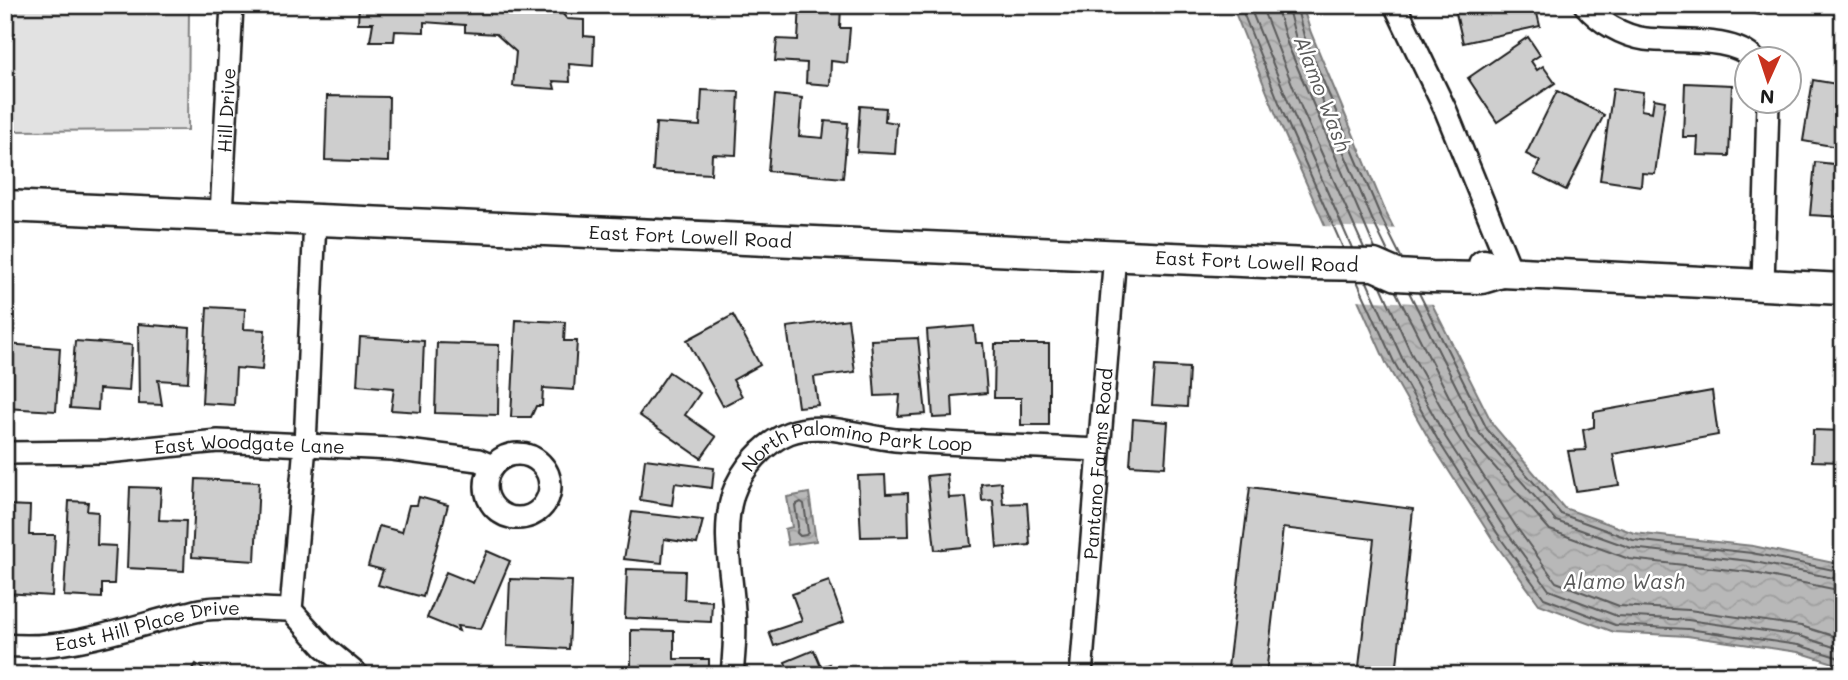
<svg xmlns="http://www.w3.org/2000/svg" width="1848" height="680" font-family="Mali,sans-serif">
	<defs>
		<pattern id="water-waves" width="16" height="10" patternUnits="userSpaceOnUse" patternTransform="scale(1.75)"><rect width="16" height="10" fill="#b8b8b8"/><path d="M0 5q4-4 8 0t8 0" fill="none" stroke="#9e9e9e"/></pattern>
	</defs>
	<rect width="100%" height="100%" fill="#fff"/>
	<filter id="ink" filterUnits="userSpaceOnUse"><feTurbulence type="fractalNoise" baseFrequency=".0143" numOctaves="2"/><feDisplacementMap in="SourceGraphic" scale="14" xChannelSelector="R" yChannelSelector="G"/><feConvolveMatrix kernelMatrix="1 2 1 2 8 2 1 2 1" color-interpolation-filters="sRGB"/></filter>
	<g filter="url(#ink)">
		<polygon fill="#e2e2e2" stroke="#7f7f7f" stroke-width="2" points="5,5 189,5 188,130 5,131"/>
		<g fill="url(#water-waves)" stroke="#7a7a7a" stroke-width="2">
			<polygon points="1232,5 1302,5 1311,33 1386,213 1493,425 1564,508 1634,533 1753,546 1843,565 1843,666 1798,652 1687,636 1614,632 1539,604 1495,543 1433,446 1387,365 1277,117"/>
			<polygon points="809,493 816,541 788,545 785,529 792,527 787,497"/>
		</g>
		<polygon fill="#fff" points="1321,226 1399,229 1436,304 1355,300"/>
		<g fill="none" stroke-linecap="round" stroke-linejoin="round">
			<g stroke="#5a5a5a" stroke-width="2">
				<polyline points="1240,5 1284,115 1343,248"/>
				<polyline points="1249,5 1292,111 1352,248"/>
				<polyline points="1261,5 1301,107 1364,248"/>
				<polyline points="1276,5 1287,43 1375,249"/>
				<polyline points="1287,5 1296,39 1372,219 1389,254"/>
				<polyline points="1296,5 1304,36 1380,215 1402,259"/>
				<polyline points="1357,281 1394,362 1439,442 1501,539 1544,598 1615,625 1688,629 1798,645 1843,659"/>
				<polyline points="1367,282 1402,358 1446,438 1508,534 1549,590 1617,616 1688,620 1800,636 1843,650"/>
				<polyline points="1381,286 1411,353 1455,432 1517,528 1556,582 1619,606 1689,610 1801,626 1843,639"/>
				<polyline points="1396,292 1471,440 1550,530 1629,559 1749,572 1843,591"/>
				<polyline points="1409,292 1480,434 1556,521 1631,548 1750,561 1843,580"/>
				<polyline points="1419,293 1487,429 1561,514 1633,540 1752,553 1843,572"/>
				<polygon points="801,502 804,504 808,532 806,535 800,536 797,533 798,526 795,505"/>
			</g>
		</g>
		<g fill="#cecece" stroke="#1c1c1c" stroke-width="2">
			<polygon points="359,5 555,5 567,19 584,20 584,36 594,37 593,66 569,64 570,82 553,81 555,89 513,86 516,52 496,34 465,32 465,25 424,22 424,32 395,31 394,41 370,41 373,23 358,23"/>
			<polygon points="800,5 841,5 840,28 850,28 847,63 831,61 830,85 806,83 807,63 775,61 777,39 798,40"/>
			<polygon points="1454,5 1535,5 1540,26 1463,43"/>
			<polygon points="1738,5 1763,5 1761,15 1737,10"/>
			<polygon points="1528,37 1540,55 1531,61 1537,70 1543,66 1555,83 1497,122 1468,78"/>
			<polygon points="1813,80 1843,85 1843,148 1803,141"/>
			<polygon points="1685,83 1732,85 1729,156 1697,155 1698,137 1683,137"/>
			<polygon points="1613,88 1643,92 1641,110 1652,112 1654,99 1665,101 1655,174 1642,173 1641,186 1600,180"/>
			<polygon points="702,90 739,92 736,155 712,154 711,174 653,171 656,123 700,126"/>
			<polygon points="1557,91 1604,115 1566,190 1534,174 1540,161 1526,154"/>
			<polygon points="775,95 802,98 799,136 823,138 825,121 848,123 843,178 768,171"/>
			<polygon points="327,96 389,97 388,162 325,160"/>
			<polygon points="860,106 886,108 885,121 897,123 895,154 857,152"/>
			<polygon points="1815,162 1843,165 1843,217 1810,215"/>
			<polygon points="207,307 245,309 244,329 265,330 262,370 236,368 234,405 202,403"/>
			<polygon points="733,315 760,365 733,380 742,396 723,406 687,340"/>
			<polygon points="848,319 855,372 814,377 818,405 798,407 787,327"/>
			<polygon points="516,320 565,322 564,341 577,341 574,390 543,388 542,406 536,406 531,417 511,417"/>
			<polygon points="138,324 190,328 188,382 158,380 162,405 139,404"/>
			<polygon points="974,326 976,343 983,343 987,393 952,396 953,417 933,418 927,330"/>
			<polygon points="360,337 424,341 421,412 391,410 394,388 357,385"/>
			<polygon points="918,338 926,414 898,416 900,395 875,396 871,340"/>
			<polygon points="75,341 132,345 129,391 99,389 98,410 70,408"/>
			<polygon points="437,343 499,345 498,415 435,413"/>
			<polygon points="5,344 60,348 56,411 5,408"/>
			<polygon points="995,344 1049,344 1049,425 1021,425 1021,398 994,398"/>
			<polygon points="1155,366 1189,368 1187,407 1152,405"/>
			<polygon points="669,372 700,393 685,415 716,437 701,458 639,415"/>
			<polygon points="1712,391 1718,435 1613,454 1619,485 1576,491 1568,451 1586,450 1583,430 1594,427 1594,412"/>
			<polygon points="1133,419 1168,422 1165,467 1130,465"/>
			<polygon points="1813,430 1843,431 1843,462 1812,461"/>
			<polygon points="645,459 714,468 712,488 675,483 672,505 640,500"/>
			<polygon points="947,474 949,498 966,497 971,546 935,550 927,476"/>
			<polygon points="885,475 886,494 908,493 909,536 861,537 858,476"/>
			<polygon points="196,479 259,482 255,561 192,557"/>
			<polygon points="1001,482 1003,504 1027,503 1030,545 997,548 993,500 982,501 981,484"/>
			<polygon points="130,487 161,488 159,520 186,521 184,571 127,568"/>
			<polygon points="1250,487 1413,509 1396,675 1358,675 1374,539 1283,528 1266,674 1270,675 1227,675"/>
			<polygon points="419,497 448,505 423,597 378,585 383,570 368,566 379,526 402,532 409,505 417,505"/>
			<polygon points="69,501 88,502 87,511 98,512 97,545 116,546 114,584 102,584 102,598 64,596"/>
			<polygon points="5,505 30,506 29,535 55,535 52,596 5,593"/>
			<polygon points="632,512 703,520 697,544 664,539 662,563 624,559"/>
			<polygon points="487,551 510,561 481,629 457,626 459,631 427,618 446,572 473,583"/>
			<polygon points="627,569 685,571 684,599 712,601 711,622 625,618"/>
			<polygon points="510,579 572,581 569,649 507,646"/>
			<polygon points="829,581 844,622 774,646 769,632 802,621 792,594"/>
			<polygon points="631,630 674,631 674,659 709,659 709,675 631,675"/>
			<polygon points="814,650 821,667 830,664 834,675 790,675 785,662"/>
			<polygon points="196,664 212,675 189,675"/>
		</g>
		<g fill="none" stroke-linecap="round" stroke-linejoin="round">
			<g stroke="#1c1c1c" stroke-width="26">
				<g id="street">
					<polyline points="1395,5 1446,111 1512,273"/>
					<path d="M1585 5C1599 22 1623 36 1645 39 1676 43 1733 35 1755 60"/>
					<path id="s1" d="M221 215 232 5"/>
					<polyline points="315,220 305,445 291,610 324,647 358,675"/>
					<polyline points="1763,285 1768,102"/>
					<path id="s2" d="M5 453 107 452 218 441 392 449 478 460 492 466"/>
					<circle cx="518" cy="486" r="32"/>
					<path id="s3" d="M5 645C71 652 136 624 200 610 225 605 265 610 291 610"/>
					<path id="s4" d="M732 675C734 653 736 633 734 611 732 572 721 533 733 494 742 468 764 443 789 433 822 420 862 437 895 440 963 445 1030 446 1098 450"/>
					<path id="s5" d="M1081 675 1115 254"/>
				</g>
			</g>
			<g stroke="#1c1c1c" stroke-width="35">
				<g id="secondary">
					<path id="s6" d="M5 206 1308 264 1374 265 1397 275 1432 277 1482 278 1502 272"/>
					<polyline points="1484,265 1502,272 1843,289"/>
				</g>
			</g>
			<use href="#street" stroke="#fff" stroke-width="21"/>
			<use href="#secondary" stroke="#fff" stroke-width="30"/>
		</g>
	</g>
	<g text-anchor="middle" stroke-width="5" stroke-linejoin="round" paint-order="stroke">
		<g font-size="19" fill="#1c1c1c" stroke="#fff">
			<text dy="7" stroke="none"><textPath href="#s1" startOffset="105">Hill Drive</textPath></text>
			<text dy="7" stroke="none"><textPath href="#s6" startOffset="686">East Fort Lowell Road</textPath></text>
			<text dy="7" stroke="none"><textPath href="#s6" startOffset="1253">East Fort Lowell Road</textPath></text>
			<text dy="7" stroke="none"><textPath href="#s2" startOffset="245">East Woodgate Lane</textPath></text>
			<text dy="7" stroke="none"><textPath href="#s4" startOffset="331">North Palomino Park Loop</textPath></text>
			<text dy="7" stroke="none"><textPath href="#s5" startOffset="212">Pantano Farms Road</textPath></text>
			<text dy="7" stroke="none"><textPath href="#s3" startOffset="145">East Hill Place Drive</textPath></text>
		</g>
		<g font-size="21" font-style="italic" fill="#5a5a5a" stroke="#fff">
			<text transform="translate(1322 94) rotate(69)" y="7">Alamo Wash</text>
			<text x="1624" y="589">Alamo Wash</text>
		</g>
	</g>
	<rect width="1848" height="680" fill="none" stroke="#fff" stroke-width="28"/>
	<rect x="14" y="14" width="1820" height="652" fill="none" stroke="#1c1c1c" stroke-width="2.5" filter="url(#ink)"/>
	<g transform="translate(1768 80) rotate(183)"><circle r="33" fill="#ffffff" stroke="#a4a4a4" stroke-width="2"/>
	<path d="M0-5L12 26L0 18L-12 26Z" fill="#c8321e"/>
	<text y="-10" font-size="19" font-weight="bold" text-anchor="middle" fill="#1c1c1c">N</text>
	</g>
</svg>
